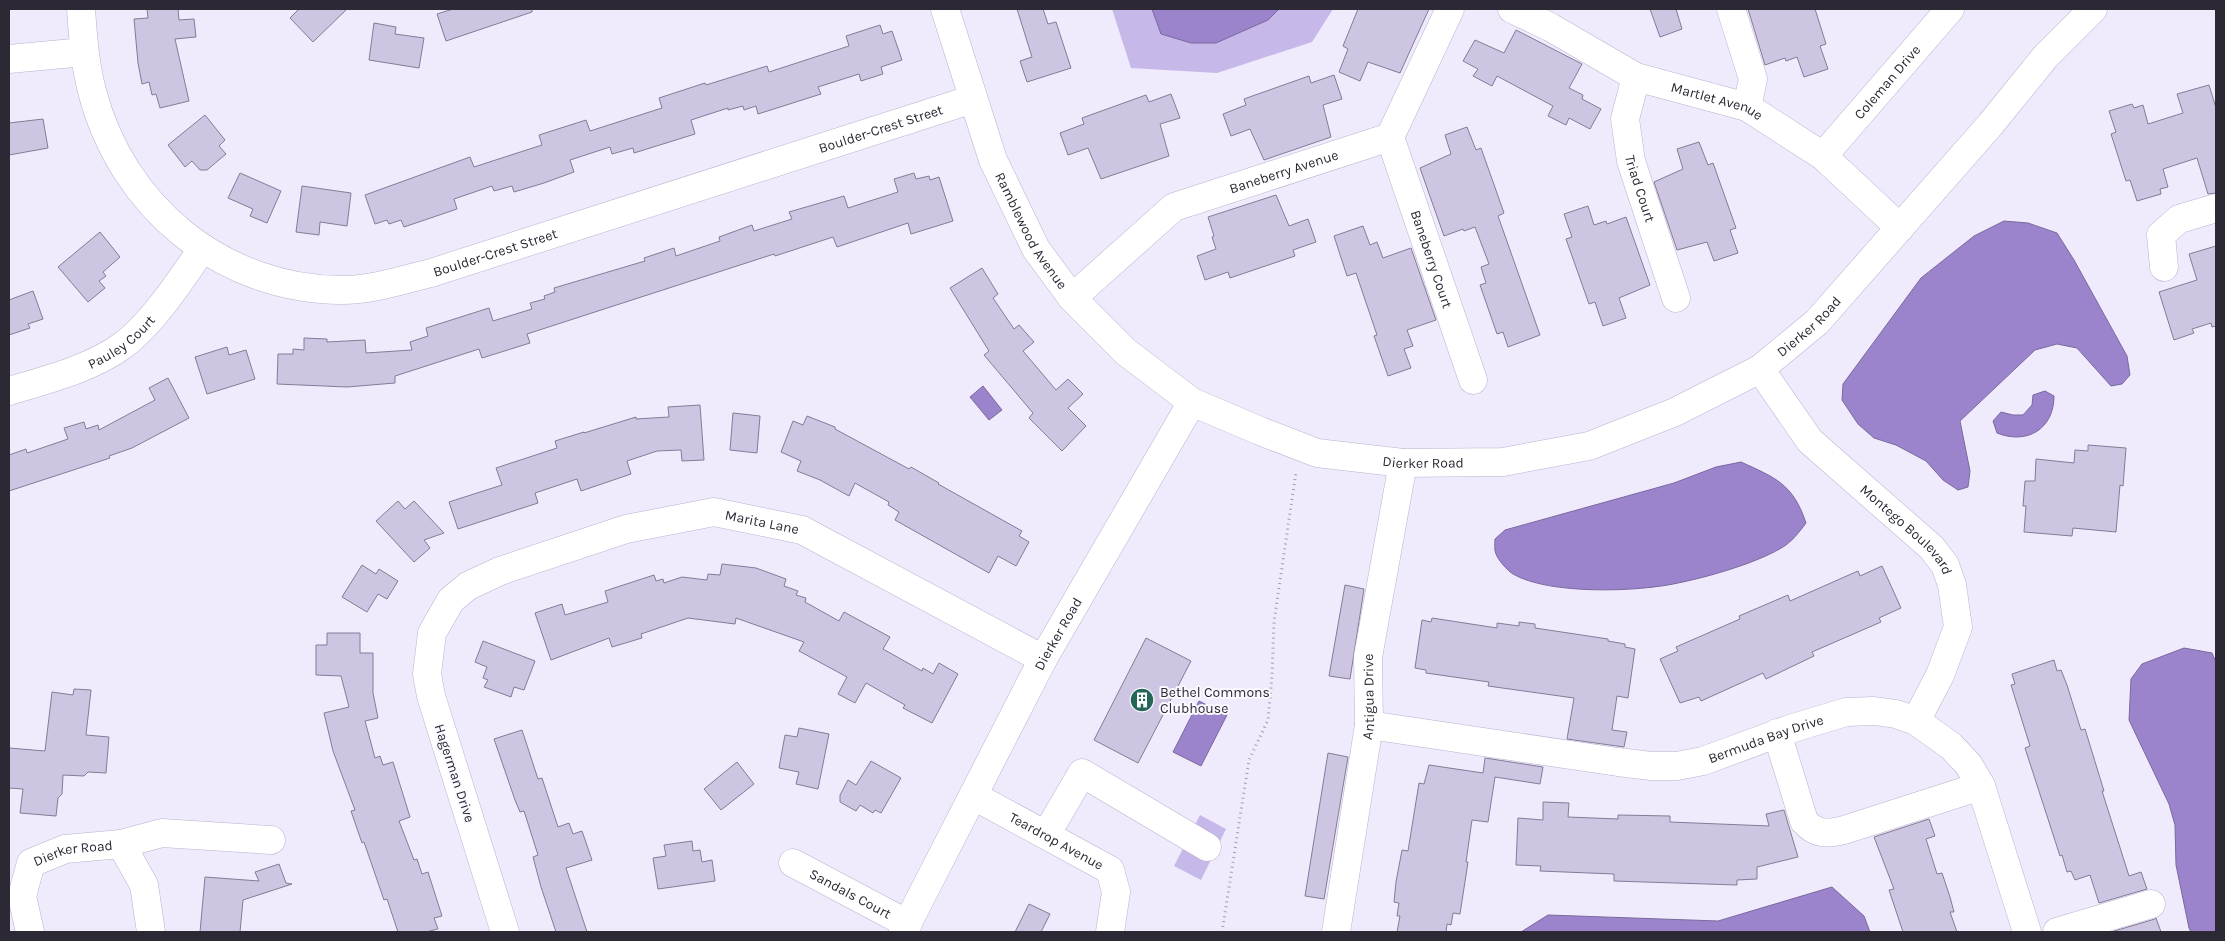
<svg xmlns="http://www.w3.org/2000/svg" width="2225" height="941" font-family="Karla,sans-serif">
	<rect width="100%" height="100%" fill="#efeafc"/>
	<g fill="#c7b8ea">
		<polygon points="1112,9 1152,9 1162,34 1268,20 1279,9 1333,9 1312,42 1217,73 1131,68"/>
		<polygon points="1200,815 1226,829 1201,880 1174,866"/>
	</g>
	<g fill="#9c84cc" stroke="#7a699e">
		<polygon points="1152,9 1279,9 1268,20 1216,43 1191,43 1161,34"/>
		<polygon points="2004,221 2028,223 2057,233 2074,260 2127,356 2130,375 2122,384 2111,386 2077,348 2057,344 2035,350 1960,421 1970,471 1968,487 1958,490 1943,480 1926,461 1896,445 1874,438 1858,424 1842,400 1843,384 1921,278 1974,236"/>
		<polygon points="983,386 1002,410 989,420 970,397"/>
		<path d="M2045 391 2054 396C2054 429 2027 445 1997 433L1993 421 2001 412 2013 415H2023L2032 405 2033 395Z"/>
		<path d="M1741 462C1776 478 1793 484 1806 523 1800 531 1794 539 1786 545 1761 562 1708 577 1678 583 1638 592 1549 595 1513 574 1508 571 1498 560 1496 554 1494 550 1495 543 1495 539L1505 530 1674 483 1716 467Z"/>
		<polygon points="2184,648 2212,653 2216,662 2216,932 2191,932 2189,928 2176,865 2175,825 2169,804 2129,720 2131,679 2142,664"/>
		<polygon points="1199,701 1227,715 1201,766 1173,752"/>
		<polygon points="1832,887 1864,916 1870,932 1521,932 1548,915 1718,921"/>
	</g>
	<g fill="#cec5e3" stroke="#847c97">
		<polygon points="147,9 178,9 179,20 194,19 196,37 175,39 189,101 160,108 156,94 152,95 149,82 142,84 138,63 134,19 148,18"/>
		<polygon points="299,9 347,9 313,42 290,18"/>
		<polygon points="453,9 532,9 532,12 446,41 437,14"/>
		<polygon points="1017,9 1043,9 1048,24 1056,22 1071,68 1027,82 1020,61 1032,57"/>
		<polygon points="1358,9 1429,9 1400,73 1368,62 1360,81 1339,72 1348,49 1343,46"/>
		<polygon points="1650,9 1676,9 1682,29 1660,37"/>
		<polygon points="1748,9 1815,9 1826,44 1820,46 1828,69 1804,77 1797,57 1786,61 1785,58 1765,65"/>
		<polygon points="374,23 396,27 395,34 424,38 419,68 369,60"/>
		<polygon points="880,25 883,34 892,31 902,60 881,67 883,74 861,81 859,74 818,87 821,94 758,114 756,106 744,110 743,106 728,110 728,108 691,120 695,134 634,153 633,148 612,154 610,147 570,160 574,172 544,183 514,192 512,186 494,191 492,186 454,199 457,209 404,227 401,220 389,224 387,220 375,224 365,195 470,157 474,167 542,145 539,135 586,120 590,131 662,108 659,98 705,83 706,85 767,66 769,72 849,46 846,36"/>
		<polygon points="1516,30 1582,64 1569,88 1583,95 1582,99 1601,109 1590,129 1569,118 1566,125 1548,116 1553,106 1497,76 1492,86 1473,76 1478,69 1463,61 1475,40 1504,53"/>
		<polygon points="1334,75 1342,99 1323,105 1331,137 1264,160 1250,129 1231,136 1223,114 1246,105 1244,99 1309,76 1311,83"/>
		<polygon points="2209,85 2216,108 2216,193 2208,194 2197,158 2163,169 2168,187 2160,189 2161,194 2137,201 2130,180 2126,181 2111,134 2116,132 2109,111 2132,104 2134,108 2143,105 2148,124 2183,113 2177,94"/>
		<polygon points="1171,94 1180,118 1160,124 1169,156 1101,179 1088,148 1068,155 1060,133 1084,124 1082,118 1146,95 1149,102"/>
		<polygon points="205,115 225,140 219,146 226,154 207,170 200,170 192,161 185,167 168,145"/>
		<polygon points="43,119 48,148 9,155 9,123"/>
		<polygon points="1467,127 1476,150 1481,148 1504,213 1498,216 1540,335 1508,347 1503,332 1497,334 1480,285 1486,283 1481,267 1489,264 1475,227 1464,231 1463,229 1444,236 1420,168 1451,154 1445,135"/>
		<polygon points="1699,142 1708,165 1713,163 1736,228 1730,230 1738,253 1714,261 1707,242 1677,250 1654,182 1683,169 1677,149"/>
		<polygon points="240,173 281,191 267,223 250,216 253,209 228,198"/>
		<polygon points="914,173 916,179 929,176 930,180 939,177 953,221 911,234 908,223 837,247 833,237 775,256 774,254 527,334 530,343 482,358 479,349 395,376 395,383 347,387 277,384 278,354 293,354 293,349 304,350 304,338 327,339 327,342 365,340 366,353 412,350 410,342 428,336 426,328 489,308 493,321 532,309 530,303 545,299 544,296 555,292 554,288 645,261 644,258 674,248 676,256 720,241 719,237 752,225 754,231 792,219 789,212 844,196 848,208 898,192 894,179"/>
		<polygon points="302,186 351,193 347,226 320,222 319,235 296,232"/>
		<polygon points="1276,195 1289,226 1308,219 1316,242 1293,250 1295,256 1230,278 1228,272 1205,280 1197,256 1216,249 1212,237 1214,236 1208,217"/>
		<polygon points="1588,206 1594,225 1606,221 1607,224 1626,217 1650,285 1619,298 1626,318 1603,326 1595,302 1589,304 1566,239 1572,237 1564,214"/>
		<polygon points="1363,226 1370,245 1377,242 1383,258 1411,248 1436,320 1407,330 1413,346 1404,349 1411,368 1388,376 1374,336 1377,335 1356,273 1347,276 1334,236"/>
		<polygon points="100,232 120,257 103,272 106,276 99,281 105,288 88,302 58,267"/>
		<polygon points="2216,246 2216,326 2212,327 2211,323 2192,329 2194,333 2174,340 2159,292 2197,280 2189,254"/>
		<polygon points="982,268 998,294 993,298 1014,329 1019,325 1034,342 1023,351 1056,390 1068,379 1083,394 1068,408 1086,426 1062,451 1029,418 1033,413 984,355 989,351 950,288"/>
		<polygon points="33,291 43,319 28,324 30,328 9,335 9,300"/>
		<polygon points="227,347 229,355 246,350 255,379 207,394 195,357"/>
		<polygon points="168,378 189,418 132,448 109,456 110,458 9,491 9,455 26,449 27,453 68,439 64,428 84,422 86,429 98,425 99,430 155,400 149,388"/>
		<polygon points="700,405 704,460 682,461 681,450 657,451 627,461 631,474 581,491 577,479 535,493 538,503 458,529 449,502 502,485 496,468 557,448 555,441 584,432 584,433 636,417 636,419 669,417 668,407"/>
		<polygon points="733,413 760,416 757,453 730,450"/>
		<polygon points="807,416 835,427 835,429 909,469 911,467 939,483 938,484 1022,531 1019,536 1029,542 1016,566 998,556 989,573 895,520 899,512 888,505 889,502 855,483 849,496 820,480 797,471 801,461 781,452 793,421 803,425"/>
		<polygon points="2088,445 2126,448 2123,486 2120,485 2116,532 2073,528 2072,536 2024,532 2026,506 2023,506 2025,481 2035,481 2036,459 2074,463 2075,450 2088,451"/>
		<polygon points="398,501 405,509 414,501 444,533 424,540 430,548 414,562 376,521"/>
		<polygon points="722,564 756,568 786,579 784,586 798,591 796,595 806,598 805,602 839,621 844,612 890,637 883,649 922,671 923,668 933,674 939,663 958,674 932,723 903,708 905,705 866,683 855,703 838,694 847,677 799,651 804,642 736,618 735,624 688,618 641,634 642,638 612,647 609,638 551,660 535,613 562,604 565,615 608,602 605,591 654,575 656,581 663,579 664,583 682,577 707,580 708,574 720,575"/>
		<polygon points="362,565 376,574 379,569 398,581 387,599 378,594 367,612 342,597"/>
		<polygon points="1882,566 1901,608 1879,618 1881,622 1812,652 1814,656 1766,679 1763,673 1701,701 1699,697 1680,703 1660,659 1678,651 1676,647 1740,619 1739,616 1788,595 1790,601 1858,571 1860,576"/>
		<polygon points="1345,585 1364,589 1350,679 1329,676"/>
		<polygon points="1432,618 1497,628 1497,623 1519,626 1519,622 1535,624 1535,628 1608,639 1608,641 1625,644 1625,647 1635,649 1628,698 1617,696 1612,730 1627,732 1624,747 1567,739 1574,698 1488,686 1489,682 1426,673 1426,670 1415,668 1422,620 1431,622"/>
		<polygon points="327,633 360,633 360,653 373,653 373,693 378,718 365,721 375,758 380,756 383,765 393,762 410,817 399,821 414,860 417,859 422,874 428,872 442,916 434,918 438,929 426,932 398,932 387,899 384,900 364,842 362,843 351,811 355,810 333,751 324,713 349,707 341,676 316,675 316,645 327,645"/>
		<polygon points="1146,638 1191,661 1138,763 1094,740"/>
		<polygon points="483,641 535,661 524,690 514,687 511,697 484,687 488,680 483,678 487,667 475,662"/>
		<polygon points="2054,660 2057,671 2061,670 2067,685 2081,730 2085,729 2104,791 2102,791 2129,876 2141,872 2147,889 2099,903 2090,875 2075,880 2071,871 2067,872 2062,855 2060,856 2025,748 2030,746 2011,685 2015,684 2012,674"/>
		<polygon points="74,689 91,690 86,735 109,737 106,773 88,772 84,776 63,775 62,794 58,798 56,816 20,813 23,789 9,788 9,748 45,751 52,692 73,695"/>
		<polygon points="799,728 829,734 818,789 796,784 799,772 779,768 785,735 797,737"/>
		<polygon points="522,730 538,779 542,778 558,827 569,823 573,834 582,831 592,860 566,868 587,932 556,932 541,887 533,857 538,855 524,811 520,812 515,800 494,739"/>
		<polygon points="1328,753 1348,757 1324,899 1305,896"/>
		<polygon points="1485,758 1543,767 1540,784 1495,777 1488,822 1472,820 1466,862 1468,862 1460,914 1453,913 1451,925 1447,924 1446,932 1397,932 1400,916 1397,916 1399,903 1394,902 1396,882 1402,850 1408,851 1419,783 1424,784 1429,765 1483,773"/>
		<polygon points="871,761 901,778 881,813 875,810 873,813 860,805 856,811 840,802 840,795 848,780 856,785"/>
		<polygon points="737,762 754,784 721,810 704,789"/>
		<polygon points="1543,802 1569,803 1568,817 1618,819 1618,815 1670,816 1670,822 1769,826 1766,814 1784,810 1798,857 1757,867 1757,879 1737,880 1737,885 1614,881 1614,874 1540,871 1541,866 1516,865 1518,818 1543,820"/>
		<polygon points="1929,819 1935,836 1926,839 1937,874 1942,873 1950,897 1954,912 1950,912 1957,932 1903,932 1889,890 1894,889 1874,837"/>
		<polygon points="692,841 693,851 700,850 702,862 712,860 715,881 658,889 653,858 666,856 664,845"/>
		<polygon points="279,864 286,883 292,884 243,900 240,932 200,932 205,877 259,881 255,872"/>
		<polygon points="1029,904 1050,914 1041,932 1015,932"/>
		<polygon points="2156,918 2161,932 2111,932 2155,919"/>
	</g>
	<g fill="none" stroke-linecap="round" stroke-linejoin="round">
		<g stroke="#bbb2cf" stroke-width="29">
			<g id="minor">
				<path id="s1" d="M81 9C83 37 85 64 92 91 122 207 221 289 342 290 372 290 402 280 431 273L973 99"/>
				<path id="s2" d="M945 9 993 160 1036 249 1072 298 1126 352 1192 402 1260 431 1317 453 1403 463 1503 462 1589 446 1675 412 1760 369 1817 322 1990 125 2046 56 2093 9"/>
				<path id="s3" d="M1512 9 1550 27 1636 77 1747 107 1823 156 1900 228"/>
				<polyline points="1731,9 1753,79 1747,107"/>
				<polyline points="9,59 84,52"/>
				<path id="s4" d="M1636 77 1625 119 1631 161 1676 298"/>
				<path id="s5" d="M1390 137 1473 380"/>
				<path id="s6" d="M1823 156 1950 9"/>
				<polyline points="2164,267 2161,235 2179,219 2216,208"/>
				<path id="s7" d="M1072 298 1174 207 1390 137 1450 9"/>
				<path id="s8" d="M1760 369 1810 441 1932 548 1945 565 1952 585 1958 627 1940 675 1916 721"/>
				<path id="s9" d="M9 391C46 380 90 369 122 346 152 324 181 280 202 249"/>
				<path id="s10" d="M1369 725 1618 762 1651 766H1677L1703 761 1790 729 1846 712 1874 711 1896 714 1916 721 1951 746 1968 764 1981 786 2027 932"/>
				<path d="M1777 733 1804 821C1816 835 1828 834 1844 830L1981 786"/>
				<path id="s11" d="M974 796 1110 870 1116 892 1110 932"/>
				<polyline points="1046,835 1082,773 1207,847"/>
				<polyline points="121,844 162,833 271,840"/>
				<path id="s12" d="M793 863 908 924"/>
				<path id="s13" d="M30 932 22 896 31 863 65 849 121 844 144 885 151 932"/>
				<path id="s14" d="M505 932 431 696 427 674 432 633 451 600 468 586 500 571 626 529 714 512 802 530 1043 659"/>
				<path id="s15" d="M903 932 1043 659 1192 402"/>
				<path id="s16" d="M1336 932 1369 725 1368 657 1403 463"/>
				<polyline points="2057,932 2151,904"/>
			</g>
		</g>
		<polyline stroke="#a29ead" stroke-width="3" stroke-dasharray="1 4" stroke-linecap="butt" points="1222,932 1249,760 1268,720 1272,676 1274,622 1296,472"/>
		<use href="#minor" stroke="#fff" stroke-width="28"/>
	</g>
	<defs>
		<g id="building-disc" transform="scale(1.25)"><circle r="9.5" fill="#246758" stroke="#fbf9ff"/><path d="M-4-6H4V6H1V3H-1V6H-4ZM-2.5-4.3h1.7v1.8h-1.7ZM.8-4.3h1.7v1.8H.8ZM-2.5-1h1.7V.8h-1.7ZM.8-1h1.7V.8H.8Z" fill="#fff"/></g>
	</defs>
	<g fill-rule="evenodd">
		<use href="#building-disc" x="1142" y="700"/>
	</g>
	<g text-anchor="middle" stroke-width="4" stroke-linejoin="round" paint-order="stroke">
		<g font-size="14" fill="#2c2934" stroke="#fbf9ff">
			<text dy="5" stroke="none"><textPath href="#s6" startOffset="98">Coleman Drive</textPath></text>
			<text dy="5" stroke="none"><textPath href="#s3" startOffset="226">Martlet Avenue</textPath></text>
			<text dy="5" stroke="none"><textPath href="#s1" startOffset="990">Boulder-Crest Street</textPath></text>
			<text dy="5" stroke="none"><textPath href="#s7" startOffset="252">Baneberry Avenue</textPath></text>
			<text dy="5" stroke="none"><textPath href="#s4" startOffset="115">Triad Court</textPath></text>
			<text dy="5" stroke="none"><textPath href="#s2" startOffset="239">Ramblewood Avenue</textPath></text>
			<text dy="5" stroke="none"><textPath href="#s1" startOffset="585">Boulder-Crest Street</textPath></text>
			<text dy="5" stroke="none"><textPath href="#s5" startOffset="129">Baneberry Court</textPath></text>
			<text dy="5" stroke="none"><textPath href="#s2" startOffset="1139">Dierker Road</textPath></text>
			<text dy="5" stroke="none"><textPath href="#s9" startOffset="124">Pauley Court</textPath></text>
			<text dy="5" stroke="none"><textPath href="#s2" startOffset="719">Dierker Road</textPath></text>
			<text dy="5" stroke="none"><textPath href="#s14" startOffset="678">Marita Lane</textPath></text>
			<text dy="5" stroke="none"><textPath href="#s8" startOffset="219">Montego Boulevard</textPath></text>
			<text dy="5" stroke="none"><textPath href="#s15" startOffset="336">Dierker Road</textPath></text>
			<text dy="5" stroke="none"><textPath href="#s16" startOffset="238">Antigua Drive</textPath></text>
			<text dy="5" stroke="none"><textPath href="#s10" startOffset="404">Bermuda Bay Drive</textPath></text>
			<text transform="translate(455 773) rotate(72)" y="5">Hagerman Drive</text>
			<text dy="5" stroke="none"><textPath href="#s11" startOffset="94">Teardrop Avenue</textPath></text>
			<text dy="5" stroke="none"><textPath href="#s13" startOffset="115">Dierker Road</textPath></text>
			<text dy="5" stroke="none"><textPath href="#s12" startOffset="65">Sandals Court</textPath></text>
		</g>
		<g font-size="14" fill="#2c2934" stroke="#fbf9ff" text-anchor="start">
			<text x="1160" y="697">Bethel Commons<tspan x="1160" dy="16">Clubhouse</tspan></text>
		</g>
	</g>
	<rect width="2225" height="941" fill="none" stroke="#2c2934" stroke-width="20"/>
</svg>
